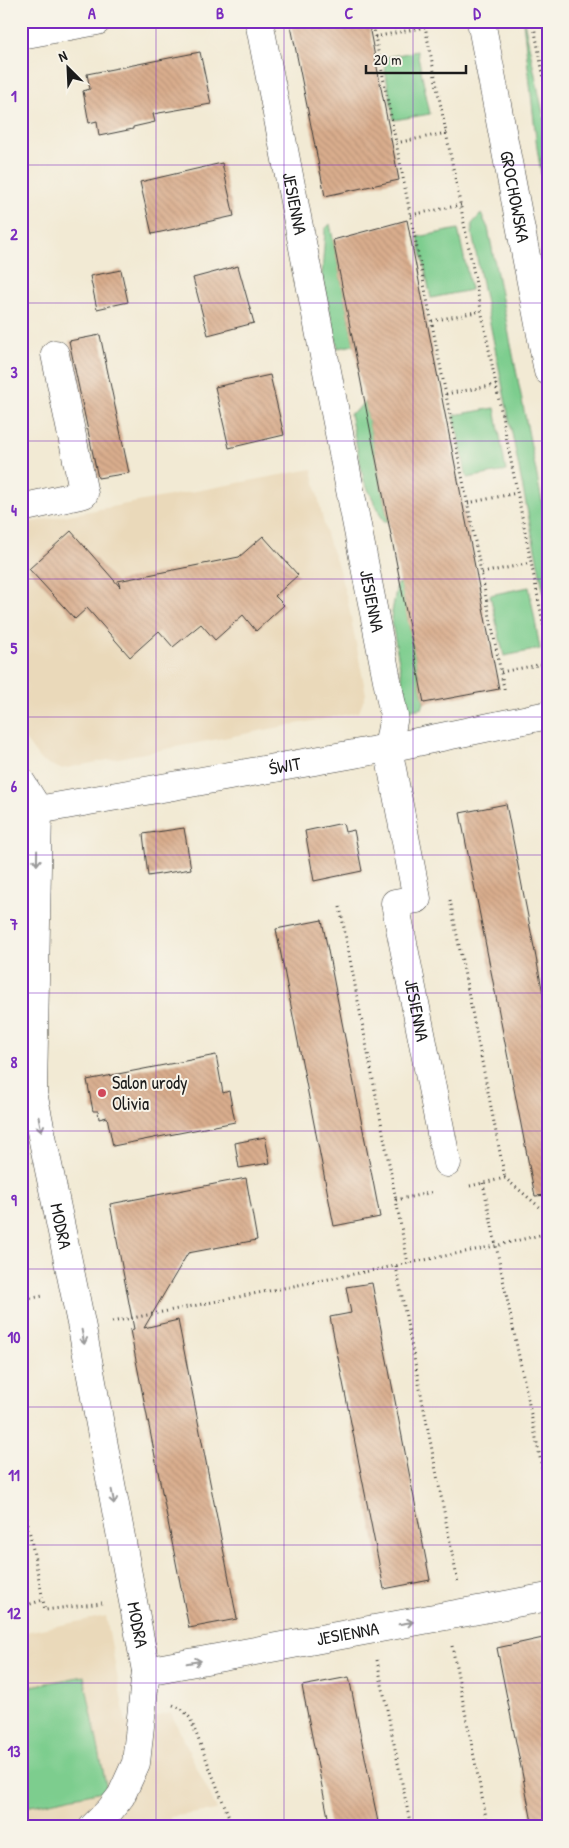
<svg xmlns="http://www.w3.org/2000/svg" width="569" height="1848" font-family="'Patrick Hand',sans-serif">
	<defs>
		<pattern id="building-back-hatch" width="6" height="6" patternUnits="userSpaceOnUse" patternTransform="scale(1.25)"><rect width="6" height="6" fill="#d9ad8d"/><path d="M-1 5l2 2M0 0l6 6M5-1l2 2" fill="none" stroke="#ba9479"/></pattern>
	</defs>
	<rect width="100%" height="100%" fill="#f7f3e8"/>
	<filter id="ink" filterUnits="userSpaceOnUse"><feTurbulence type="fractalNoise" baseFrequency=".02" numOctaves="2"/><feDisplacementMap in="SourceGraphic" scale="10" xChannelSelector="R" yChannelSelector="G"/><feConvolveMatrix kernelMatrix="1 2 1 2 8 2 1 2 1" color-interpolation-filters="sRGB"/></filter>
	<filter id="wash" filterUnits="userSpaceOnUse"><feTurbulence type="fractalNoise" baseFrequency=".0096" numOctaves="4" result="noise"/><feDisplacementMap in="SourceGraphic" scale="20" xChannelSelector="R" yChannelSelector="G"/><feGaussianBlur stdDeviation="1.12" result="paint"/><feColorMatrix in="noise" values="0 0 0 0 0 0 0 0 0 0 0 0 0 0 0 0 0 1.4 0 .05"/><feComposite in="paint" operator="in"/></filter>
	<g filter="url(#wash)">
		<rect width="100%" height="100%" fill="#f2ead4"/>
		<g fill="#ead9ba">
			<polygon points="312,469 327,538 337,563 348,603 366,694 359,712 61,769 41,761 21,734 21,524"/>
			<polygon points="106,1616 126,1723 171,1713 217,1810 170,1817 172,1827 21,1827 21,1633"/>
		</g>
		<g fill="#7dcd8e" stroke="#4c7455">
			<polygon points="523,21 524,21 548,138 548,158 541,159 548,193 548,215 537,148"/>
			<polygon points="417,51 430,114 394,120 383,58"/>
			<polygon points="481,214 488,228 548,532 548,614 472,233 472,224"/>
			<polygon points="330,224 354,345 338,348 322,276 325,229"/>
			<polygon points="458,229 471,290 431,298 418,237"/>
			<polygon points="365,401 388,521 384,522 364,481 350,414 357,410"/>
			<polygon points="495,408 506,471 467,478 454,415"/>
			<polygon points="401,583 424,703 422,708 408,711 391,618 397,584"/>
			<polygon points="529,587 540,649 504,656 490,595"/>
			<polygon points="84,1676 107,1790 21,1808 21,1688"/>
		</g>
		<g id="blocks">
			<g fill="url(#building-back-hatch)">
				<polygon points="290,21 368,21 399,180 325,196"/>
				<polygon points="200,52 211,104 153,114 155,122 133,127 133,129 99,136 97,121 89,123 83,91 90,89 87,74"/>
				<polygon points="222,163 234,216 152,234 140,182"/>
				<polygon points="407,220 499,689 424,703 333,240"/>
				<polygon points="238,266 254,323 208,335 193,278"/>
				<polygon points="121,270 128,302 97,309 90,276"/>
				<polygon points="100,335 129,473 98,478 69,341"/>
				<polygon points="270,375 284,435 229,448 215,387"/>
				<polygon points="71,531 120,587 118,581 239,557 263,536 298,575 275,596 284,605 256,631 243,615 215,640 201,624 173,647 159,631 130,657 87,608 75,619 29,569"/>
				<polygon points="506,804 548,1019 548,1195 535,1196 460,813"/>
				<polygon points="343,823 345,832 354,830 362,871 314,881 305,831"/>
				<polygon points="184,828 191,869 148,876 143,834"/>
				<polygon points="322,920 380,1217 334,1226 276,929"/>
				<polygon points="216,1055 223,1093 229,1091 235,1122 113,1146 107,1117 99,1119 98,1111 93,1111 87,1080"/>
				<polygon points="265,1137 270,1163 239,1168 235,1143"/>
				<polygon points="246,1178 257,1240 188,1253 144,1328 178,1320 237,1619 189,1628 130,1330 134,1329 110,1204"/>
				<polygon points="372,1283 430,1580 384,1589 330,1317 351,1313 346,1287"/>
				<polygon points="543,1638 548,1660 548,1827 533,1827 497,1648"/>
				<polygon points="349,1677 379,1827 330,1827 302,1686"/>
			</g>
		</g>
	</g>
	<g filter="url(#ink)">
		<use href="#blocks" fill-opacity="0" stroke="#3c3b38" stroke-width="1"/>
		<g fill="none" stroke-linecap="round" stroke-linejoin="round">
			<g stroke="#3c3b38" stroke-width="29">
				<g id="minor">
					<path id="s1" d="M259 21 394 716 388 748 417 899 395 903 447 1163"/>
					<path id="s2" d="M481 21 548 371"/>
					<polyline points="21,35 97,21"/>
					<polyline points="21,508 84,494 55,354"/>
					<path id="s3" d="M21 782 38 809 33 1093 82 1328 146 1671 136 1763 121 1796 110 1810 93 1827"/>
					<path id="s4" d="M21 813 388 748 548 715"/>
					<path id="s5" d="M146 1671 548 1597"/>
				</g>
			</g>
			<g stroke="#3c3b38" stroke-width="3" stroke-dasharray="1 4" stroke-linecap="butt">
				<polyline points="372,21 505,693"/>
				<polyline points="424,21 548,648"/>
				<polyline points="533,21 548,100"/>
				<polyline points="375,37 425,27"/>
				<polyline points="396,143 446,133"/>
				<polyline points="411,215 461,205"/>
				<polyline points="432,321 481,311"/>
				<polyline points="446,394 496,385"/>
				<polyline points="468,503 517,493"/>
				<polyline points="482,573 531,563"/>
				<polyline points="501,672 548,663"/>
				<polyline points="450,900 505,1178"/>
				<polyline points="340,907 396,1200"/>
				<polyline points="483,1183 548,1496"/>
				<polyline points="470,1186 505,1178 548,1214"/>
				<polyline points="408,1264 396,1200 434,1192"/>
				<polyline points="396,1266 458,1583"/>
				<polyline points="21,1300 43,1296"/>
				<polyline points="112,1322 495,1246 548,1233"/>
				<polyline points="21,1489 43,1600"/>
				<polyline points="21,1607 43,1600 45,1610 102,1603"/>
				<polyline points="452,1646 488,1827"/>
				<polyline points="377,1660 411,1827"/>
				<polyline points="173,1705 182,1709 190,1718 233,1827"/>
			</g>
			<use href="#minor" stroke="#fff" stroke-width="28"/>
		</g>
		<defs><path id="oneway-shaft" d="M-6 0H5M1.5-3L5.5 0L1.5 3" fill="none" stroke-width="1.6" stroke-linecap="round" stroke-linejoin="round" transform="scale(1.25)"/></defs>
		<g stroke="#999">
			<use href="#oneway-shaft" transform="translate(37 858) rotate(91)"/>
			<use href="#oneway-shaft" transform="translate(40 1124) rotate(78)"/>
			<use href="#oneway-shaft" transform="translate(83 1337) rotate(79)"/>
			<use href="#oneway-shaft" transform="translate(113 1497) rotate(79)"/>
			<use href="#oneway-shaft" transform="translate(406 1623) rotate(-10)"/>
			<use href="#oneway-shaft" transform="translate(194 1662) rotate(-10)"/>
		</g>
	</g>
	<path fill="none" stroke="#7b2cbf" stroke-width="1" stroke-opacity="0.55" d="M156 21V1827M284 21V1827M413 21V1827M21 165H548M21 303H548M21 441H548M21 579H548M21 717H548M21 855H548M21 993H548M21 1131H548M21 1269H548M21 1407H548M21 1545H548M21 1683H548"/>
	<circle fill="#d1495b" stroke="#f7f3e8" stroke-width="2" cx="102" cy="1093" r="5"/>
	<g text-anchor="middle" stroke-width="4" stroke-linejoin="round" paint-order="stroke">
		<g font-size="18" fill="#1c1c1c" stroke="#f7f3e8">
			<text dy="6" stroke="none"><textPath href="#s2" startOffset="179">GROCHOWSKA</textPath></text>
			<text dy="6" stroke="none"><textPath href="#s1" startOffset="186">JESIENNA</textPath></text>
			<text dy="6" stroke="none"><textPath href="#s1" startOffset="591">JESIENNA</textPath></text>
			<text dy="6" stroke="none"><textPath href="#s4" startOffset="268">ŚWIT</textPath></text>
			<text dy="6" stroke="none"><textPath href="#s1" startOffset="1026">JESIENNA</textPath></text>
			<text dy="6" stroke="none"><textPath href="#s3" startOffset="452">MODRA</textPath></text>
			<text dy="6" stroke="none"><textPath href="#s3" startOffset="858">MODRA</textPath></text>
			<text dy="6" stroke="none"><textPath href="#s5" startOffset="205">JESIENNA</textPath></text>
		</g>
		<g font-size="18" fill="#1c1c1c" stroke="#f7f3e8" text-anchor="start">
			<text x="112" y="1089">Salon urody<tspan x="112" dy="21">Olivia</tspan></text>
		</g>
	</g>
	<rect width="569" height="1848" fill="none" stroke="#f7f3e8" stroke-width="55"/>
	<g transform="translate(68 68) rotate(336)" stroke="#f7f3e8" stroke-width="4" paint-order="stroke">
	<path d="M0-4L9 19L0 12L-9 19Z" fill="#1c1c1c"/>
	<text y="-8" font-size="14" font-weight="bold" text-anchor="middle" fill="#1c1c1c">N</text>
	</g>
	<path d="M366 65v8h100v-8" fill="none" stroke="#1c1c1c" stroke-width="2.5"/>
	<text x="374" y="65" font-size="15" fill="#1c1c1c" stroke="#f7f3e8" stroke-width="4" paint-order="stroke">20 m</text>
	<rect x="28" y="28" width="514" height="1792" fill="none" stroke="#7b2cbf" stroke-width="2"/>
	<g font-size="16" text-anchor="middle" font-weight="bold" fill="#7b2cbf">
		<text x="92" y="19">A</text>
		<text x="220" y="19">B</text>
		<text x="349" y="19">C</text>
		<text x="477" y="19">D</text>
		<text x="14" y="102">1</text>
		<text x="14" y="240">2</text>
		<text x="14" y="378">3</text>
		<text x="14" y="516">4</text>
		<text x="14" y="654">5</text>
		<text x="14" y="792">6</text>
		<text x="14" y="930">7</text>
		<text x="14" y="1068">8</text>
		<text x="14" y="1206">9</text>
		<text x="14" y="1343">10</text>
		<text x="14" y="1481">11</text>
		<text x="14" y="1619">12</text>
		<text x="14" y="1757">13</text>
	</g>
</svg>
